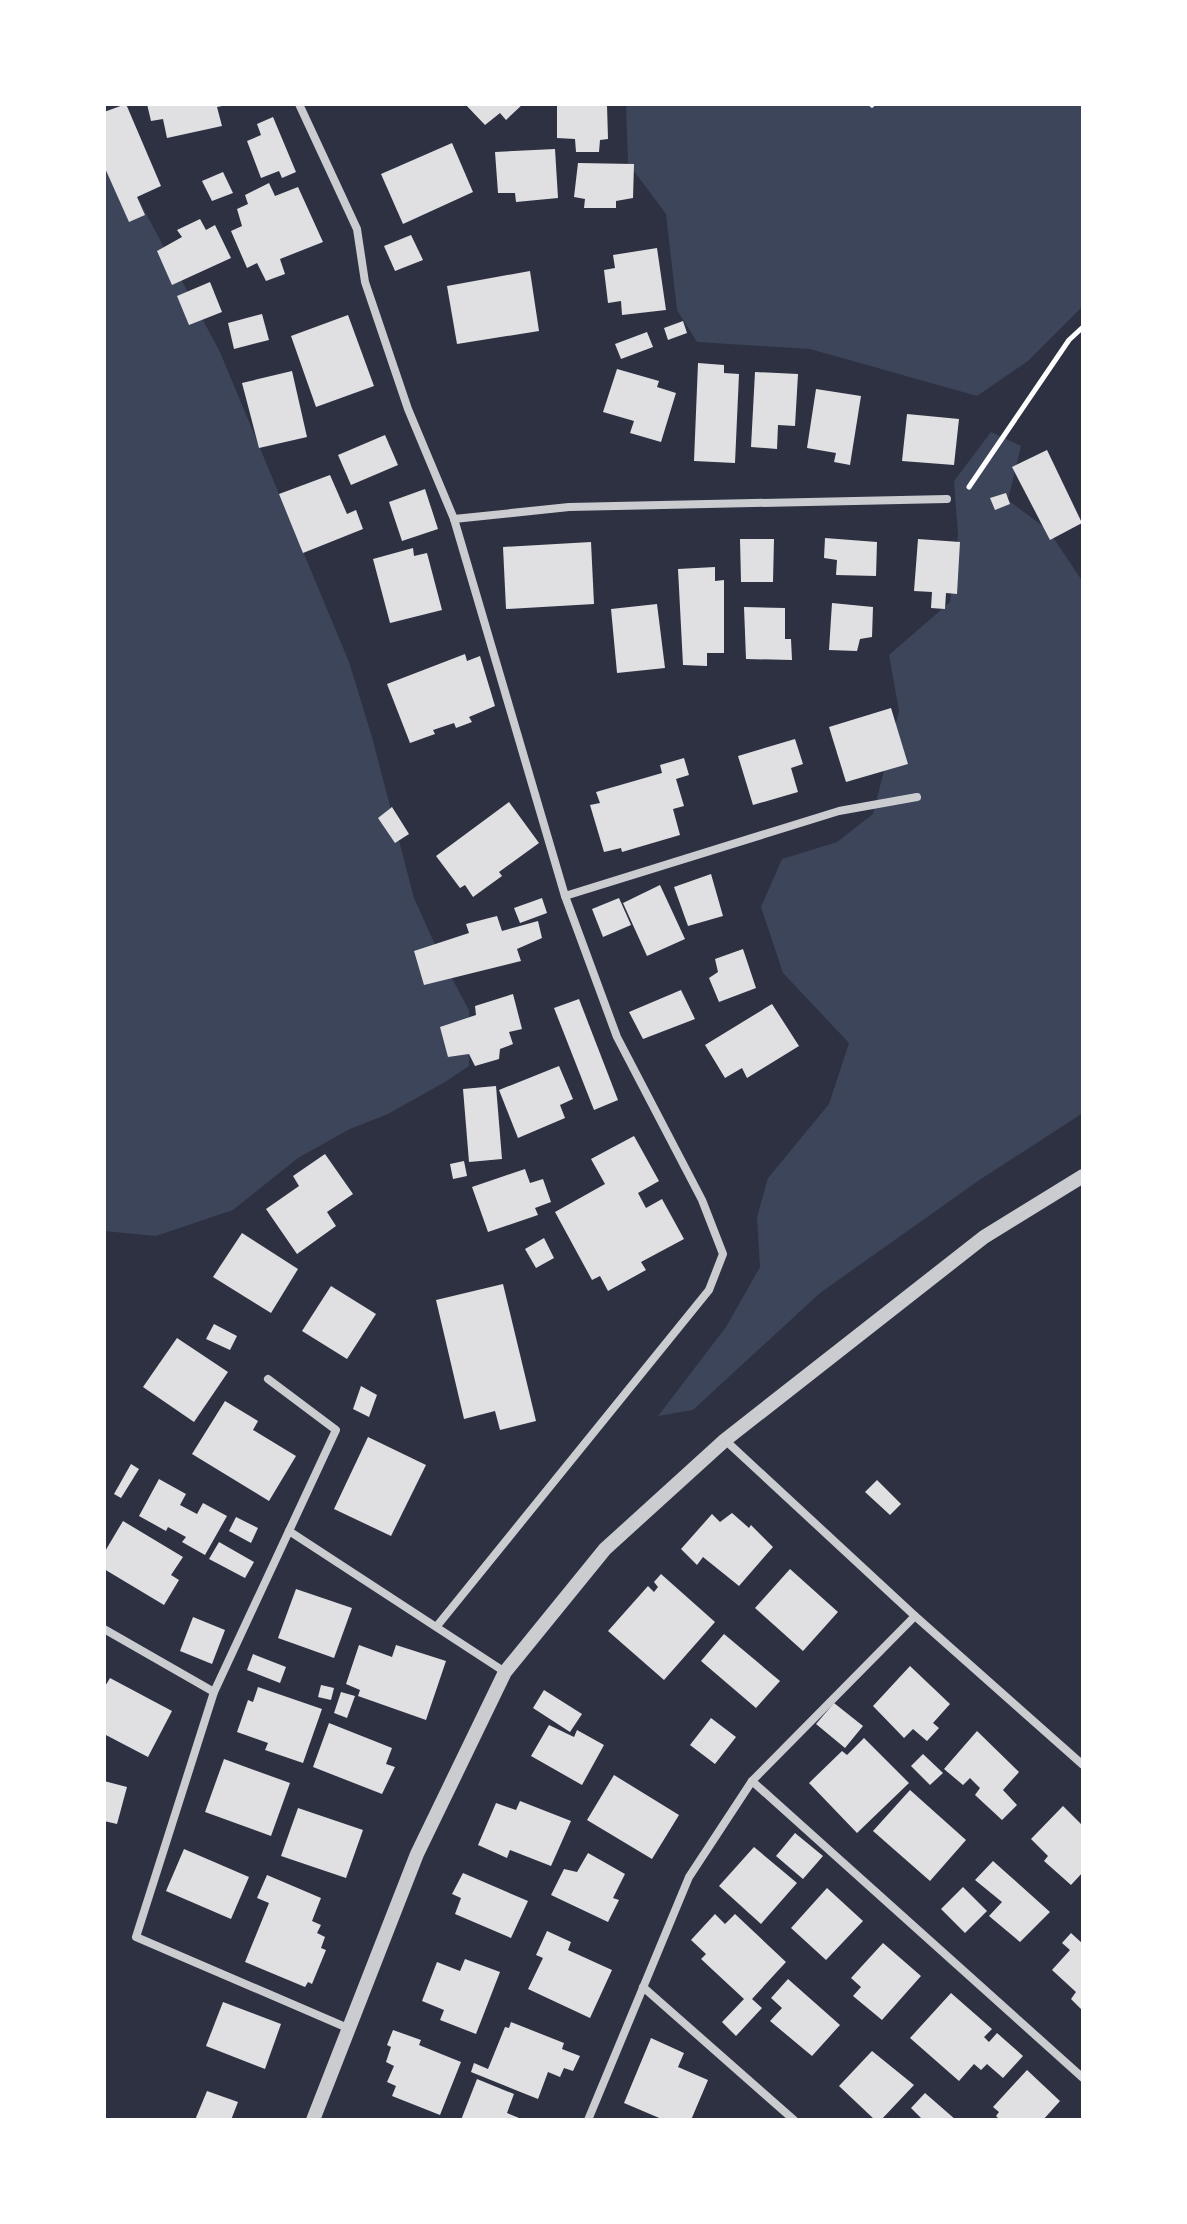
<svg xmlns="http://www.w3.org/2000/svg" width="1187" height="2224" font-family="Karla,sans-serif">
	<rect width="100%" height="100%" fill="#2d3142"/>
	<g fill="#3c4559">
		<polygon points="626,104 1083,104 1083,306 1028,361 977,396 810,349 697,342 677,310 666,214 628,163"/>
		<polygon points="104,135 220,352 349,662 372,737 414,898 442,960 469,1010 469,1066 445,1082 388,1114 350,1129 298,1158 233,1210 156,1236 104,1231"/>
		<polygon points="991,432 1021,446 1008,500 1048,530 1083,582 1083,1113 978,1181 820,1293 693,1410 658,1416 726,1327 760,1267 757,1217 768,1178 829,1104 849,1043 783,973 761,907 782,859 837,842 873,814 899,711 889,655 950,602 958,535 954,481"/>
	</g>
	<g fill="#e0e0e3">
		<polygon points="126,104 161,186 137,197 145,215 129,222 104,166 104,112"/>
		<polygon points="147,104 227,104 227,105 217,107 222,126 167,138 163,119 151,121"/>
		<polygon points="465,104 523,104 506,120 500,113 485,125"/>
		<polygon points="557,105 607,105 608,139 600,140 599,152 576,152 575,139 557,138"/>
		<polygon points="273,117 296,172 282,178 279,171 261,178 247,141 261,135 257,124"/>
		<polygon points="452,143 473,192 403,224 381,174"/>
		<polygon points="555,149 558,198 516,202 515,193 498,193 495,152"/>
		<polygon points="578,163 634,164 633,198 616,201 616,208 584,208 585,199 574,197"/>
		<polygon points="223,172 233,193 212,201 202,181"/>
		<polygon points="269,183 275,196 298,187 323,242 280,259 285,274 266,281 257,263 247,268 231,231 242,226 237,209 248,204 245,195"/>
		<polygon points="200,219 206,230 215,225 231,258 172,285 157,251 182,237 177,230"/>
		<polygon points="411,235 423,260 395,271 384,246"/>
		<polygon points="657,248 666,310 622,315 621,301 608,303 604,270 615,268 613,255"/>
		<polygon points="530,271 539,331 457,344 447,286"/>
		<polygon points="210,282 222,312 189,325 177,296"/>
		<polygon points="262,314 269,340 234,349 228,323"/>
		<polygon points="348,315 374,386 316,407 291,336"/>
		<polygon points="683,321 687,333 668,340 664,328"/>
		<polygon points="647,332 653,347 621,359 615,344"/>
		<polygon points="698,363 724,365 724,373 739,374 735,463 694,461"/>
		<polygon points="617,369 659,381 657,387 676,393 661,442 630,433 634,421 603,412"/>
		<polygon points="292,371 307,437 259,448 242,383"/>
		<polygon points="755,372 798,374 795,426 778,425 777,449 751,447"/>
		<polygon points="816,389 861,396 850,465 834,462 836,453 807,448"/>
		<polygon points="907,414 959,419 954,465 902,461"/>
		<polygon points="385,435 398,465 351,485 338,455"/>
		<polygon points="1047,450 1082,523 1050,540 1012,467"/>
		<polygon points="330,475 347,514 356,510 363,529 303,553 279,494"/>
		<polygon points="425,489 438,529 402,541 389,502"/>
		<polygon points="1006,493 1010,504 995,510 990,498"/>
		<polygon points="825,538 877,542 876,576 836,575 837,560 824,558"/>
		<polygon points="740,539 774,539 773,582 741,582"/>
		<polygon points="918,539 960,542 957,594 946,593 945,609 931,608 932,592 914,591"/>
		<polygon points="591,542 594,604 506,609 503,547"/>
		<polygon points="413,548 414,556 427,553 442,610 390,623 373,559"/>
		<polygon points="715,567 715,581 724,580 724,653 707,653 707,666 683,665 678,569"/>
		<polygon points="832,603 873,607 872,637 860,639 857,651 829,650"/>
		<polygon points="657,604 665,668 617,673 611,609"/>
		<polygon points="744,607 785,608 785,639 791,639 792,660 746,659"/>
		<polygon points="465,654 467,661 480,656 495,706 469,717 472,722 456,728 454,723 433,730 435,734 410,743 387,684"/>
		<polygon points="891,708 908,764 846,782 829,727"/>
		<polygon points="795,739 803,764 791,768 798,792 753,805 738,756"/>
		<polygon points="684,758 689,775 676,779 684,806 673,809 680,835 622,852 621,848 604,852 590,805 600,803 596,792 662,773 660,765"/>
		<polygon points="509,802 539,843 499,872 502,876 473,897 465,885 460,888 436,856"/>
		<polygon points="392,807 409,834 395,843 378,818"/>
		<polygon points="711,874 723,916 688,926 674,887"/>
		<polygon points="660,885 685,939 647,956 623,903"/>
		<polygon points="542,898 547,913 520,923 514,908"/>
		<polygon points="619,898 631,925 603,937 592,909"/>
		<polygon points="497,916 502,931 538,921 542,938 517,949 521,961 424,985 414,951 469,933 466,924"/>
		<polygon points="743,949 756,988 719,1002 709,978 718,972 715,959"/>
		<polygon points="681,990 695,1019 643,1039 629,1012"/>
		<polygon points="513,994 522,1029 509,1032 513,1044 500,1049 499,1059 475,1066 469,1054 448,1057 440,1027 476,1015 475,1006"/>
		<polygon points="579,999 618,1100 594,1110 554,1008"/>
		<polygon points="772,1004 799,1046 747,1078 742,1068 725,1078 705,1045"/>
		<polygon points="559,1066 573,1099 560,1105 565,1118 518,1138 499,1090"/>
		<polygon points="496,1086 502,1159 469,1162 463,1089"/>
		<polygon points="634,1136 659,1181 638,1193 646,1208 662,1199 684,1239 641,1262 646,1270 608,1291 600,1276 592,1280 555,1212 605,1184 591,1159"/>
		<polygon points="325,1154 353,1194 327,1212 336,1226 297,1254 266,1209 299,1186 293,1176"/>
		<polygon points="464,1161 467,1176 453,1179 450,1164"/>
		<polygon points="525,1169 530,1183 543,1179 551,1202 535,1208 538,1215 488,1232 472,1187"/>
		<polygon points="242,1233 298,1269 271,1313 213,1277"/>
		<polygon points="544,1238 554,1258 536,1268 525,1249"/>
		<polygon points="503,1284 536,1421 500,1430 495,1411 464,1419 436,1300"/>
		<polygon points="331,1286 376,1314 347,1359 302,1331"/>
		<polygon points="214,1324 237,1336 230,1350 206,1339"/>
		<polygon points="177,1338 228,1372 194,1422 143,1387"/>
		<polygon points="361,1386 377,1395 369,1417 353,1409"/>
		<polygon points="225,1401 258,1421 253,1430 296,1456 269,1501 192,1454"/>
		<polygon points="368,1437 426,1465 391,1536 334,1509"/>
		<polygon points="131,1464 139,1469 121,1498 114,1494"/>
		<polygon points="159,1479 186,1494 180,1505 197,1514 203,1503 227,1516 205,1555 182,1542 186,1537 168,1527 166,1531 139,1516"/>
		<polygon points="877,1480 901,1504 890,1515 865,1492"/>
		<polygon points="732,1513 749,1528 751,1525 773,1547 739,1586 703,1557 697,1565 681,1549 712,1514 720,1522"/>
		<polygon points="236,1517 258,1528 251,1543 229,1531"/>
		<polygon points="123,1521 183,1557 171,1575 179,1580 164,1605 104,1569 104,1553"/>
		<polygon points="219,1542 254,1562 245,1578 209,1559"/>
		<polygon points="790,1569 838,1612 803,1651 755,1608"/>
		<polygon points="661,1574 715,1622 664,1680 608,1631 648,1586 654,1592 658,1587 654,1582"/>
		<polygon points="296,1589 352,1608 334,1658 278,1638"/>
		<polygon points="193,1617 225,1630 212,1664 180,1651"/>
		<polygon points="724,1634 780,1681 756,1708 701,1661"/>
		<polygon points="359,1645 392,1657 396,1645 446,1661 426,1720 358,1696 360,1690 346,1684"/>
		<polygon points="253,1654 286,1667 280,1683 247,1670"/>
		<polygon points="910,1666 950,1704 933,1723 939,1728 927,1741 913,1729 904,1738 873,1706"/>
		<polygon points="110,1678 172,1711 148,1757 104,1734 104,1688"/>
		<polygon points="321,1685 334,1688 331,1700 318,1697"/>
		<polygon points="258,1687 322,1709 303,1763 265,1750 268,1743 237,1732 248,1700 253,1702"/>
		<polygon points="544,1690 582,1714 570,1732 533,1708"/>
		<polygon points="341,1692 355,1696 347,1718 334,1713"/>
		<polygon points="834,1703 863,1726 845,1748 816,1724"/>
		<polygon points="711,1718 736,1737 715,1764 690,1745"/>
		<polygon points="329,1723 392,1748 386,1764 395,1767 382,1794 313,1767"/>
		<polygon points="549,1725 574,1737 577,1730 604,1745 582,1785 531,1756"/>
		<polygon points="977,1731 1019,1772 1003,1790 1017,1805 1002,1820 975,1795 980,1788 970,1778 963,1785 944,1769"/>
		<polygon points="864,1738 909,1783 857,1833 809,1783 842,1751 847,1755"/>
		<polygon points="923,1754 943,1773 930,1785 911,1766"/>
		<polygon points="224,1759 290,1783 271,1836 205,1812"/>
		<polygon points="614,1775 679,1815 652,1859 587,1820"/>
		<polygon points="104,1781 127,1787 117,1824 104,1821"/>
		<polygon points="910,1790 966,1840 930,1881 873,1831"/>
		<polygon points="520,1801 571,1821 551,1866 510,1850 507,1858 478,1845 496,1803 516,1810"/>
		<polygon points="1063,1806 1083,1826 1083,1872 1071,1885 1044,1861 1048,1856 1031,1839"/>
		<polygon points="298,1808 363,1830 346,1878 281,1856"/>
		<polygon points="795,1833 823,1856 803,1879 776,1856"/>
		<polygon points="754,1847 797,1883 761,1924 719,1886"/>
		<polygon points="184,1849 249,1877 231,1919 166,1891"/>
		<polygon points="588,1853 625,1874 613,1898 619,1900 608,1922 551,1895 564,1869 577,1872"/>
		<polygon points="993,1861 1050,1912 1020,1942 989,1916 1002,1902 975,1880"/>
		<polygon points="463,1873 528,1901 511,1938 455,1914 461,1898 452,1894"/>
		<polygon points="267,1875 321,1898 312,1921 321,1925 317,1933 325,1937 321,1948 326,1950 312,1984 308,1982 305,1987 245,1962 269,1903 257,1898"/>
		<polygon points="963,1887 987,1911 965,1933 941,1909"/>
		<polygon points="827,1888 863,1921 826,1960 791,1928"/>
		<polygon points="715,1914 725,1924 735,1914 786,1962 752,1999 762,2008 736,2036 722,2022 744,1999 701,1959 706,1954 691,1940"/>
		<polygon points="547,1931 571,1942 568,1950 612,1970 590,2018 528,1989 543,1958 536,1955"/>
		<polygon points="1071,1933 1083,1944 1083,2011 1071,1999 1076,1992 1052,1970 1070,1950 1062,1943"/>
		<polygon points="883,1943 921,1976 882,2020 853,1996 861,1987 851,1978"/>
		<polygon points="465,1959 500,1972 476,2034 440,2020 444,2010 422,2001 437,1962 460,1971"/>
		<polygon points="788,1979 840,2025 812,2056 770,2021 782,2008 771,1998"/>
		<polygon points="951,1993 992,2029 984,2037 989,2042 997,2033 1023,2056 1003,2078 987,2064 981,2070 974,2064 959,2081 910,2038"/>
		<polygon points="223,2002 281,2024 265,2069 206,2046"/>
		<polygon points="511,2022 564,2043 562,2049 580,2056 573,2071 564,2068 560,2077 548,2072 538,2099 471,2072 474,2063 488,2069 505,2027 509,2028"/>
		<polygon points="393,2030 421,2040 419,2045 461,2062 440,2115 392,2096 396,2086 387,2082 394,2066 386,2062 391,2047 387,2045"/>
		<polygon points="651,2038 684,2053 678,2067 708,2080 691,2120 664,2120 624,2103"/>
		<polygon points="872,2051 914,2085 881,2120 875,2120 839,2086"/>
		<polygon points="1027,2070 1060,2101 1043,2120 1000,2120 996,2116 999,2112 993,2107"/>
		<polygon points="477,2079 514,2094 507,2113 524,2120 461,2120"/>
		<polygon points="207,2091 238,2102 231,2120 195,2120"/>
		<polygon points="925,2093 956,2120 923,2120 911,2108"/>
	</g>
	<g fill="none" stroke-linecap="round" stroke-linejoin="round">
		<g stroke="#fff" stroke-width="5">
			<polyline points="871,104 872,105"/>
			<polyline points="969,487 1069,340 1083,327"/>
		</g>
		<g stroke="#caccd0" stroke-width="8">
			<polyline points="299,104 357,229 365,282 408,409 454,519 565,896 617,1037 702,1200 723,1254 709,1290 437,1626"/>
			<polyline points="454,519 569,507 947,499"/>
			<polyline points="565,896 839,811 917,797"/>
			<polyline points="268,1379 336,1430 289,1531"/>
			<polyline points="725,1440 915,1616 1083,1765"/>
			<polyline points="104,1629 214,1692 289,1531 505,1672"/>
			<polyline points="214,1692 136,1937 350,2029"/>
			<polyline points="752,1781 1083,2078"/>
			<polyline points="643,1987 794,2120"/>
			<polyline points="588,2120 689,1877 752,1781 915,1616"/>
		</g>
		<polyline stroke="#caccd0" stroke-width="14" points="313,2120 417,1854 505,1672 605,1549 725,1440 984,1237 1083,1176"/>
	</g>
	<rect width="1187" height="2224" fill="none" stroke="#ffffff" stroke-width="212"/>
</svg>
